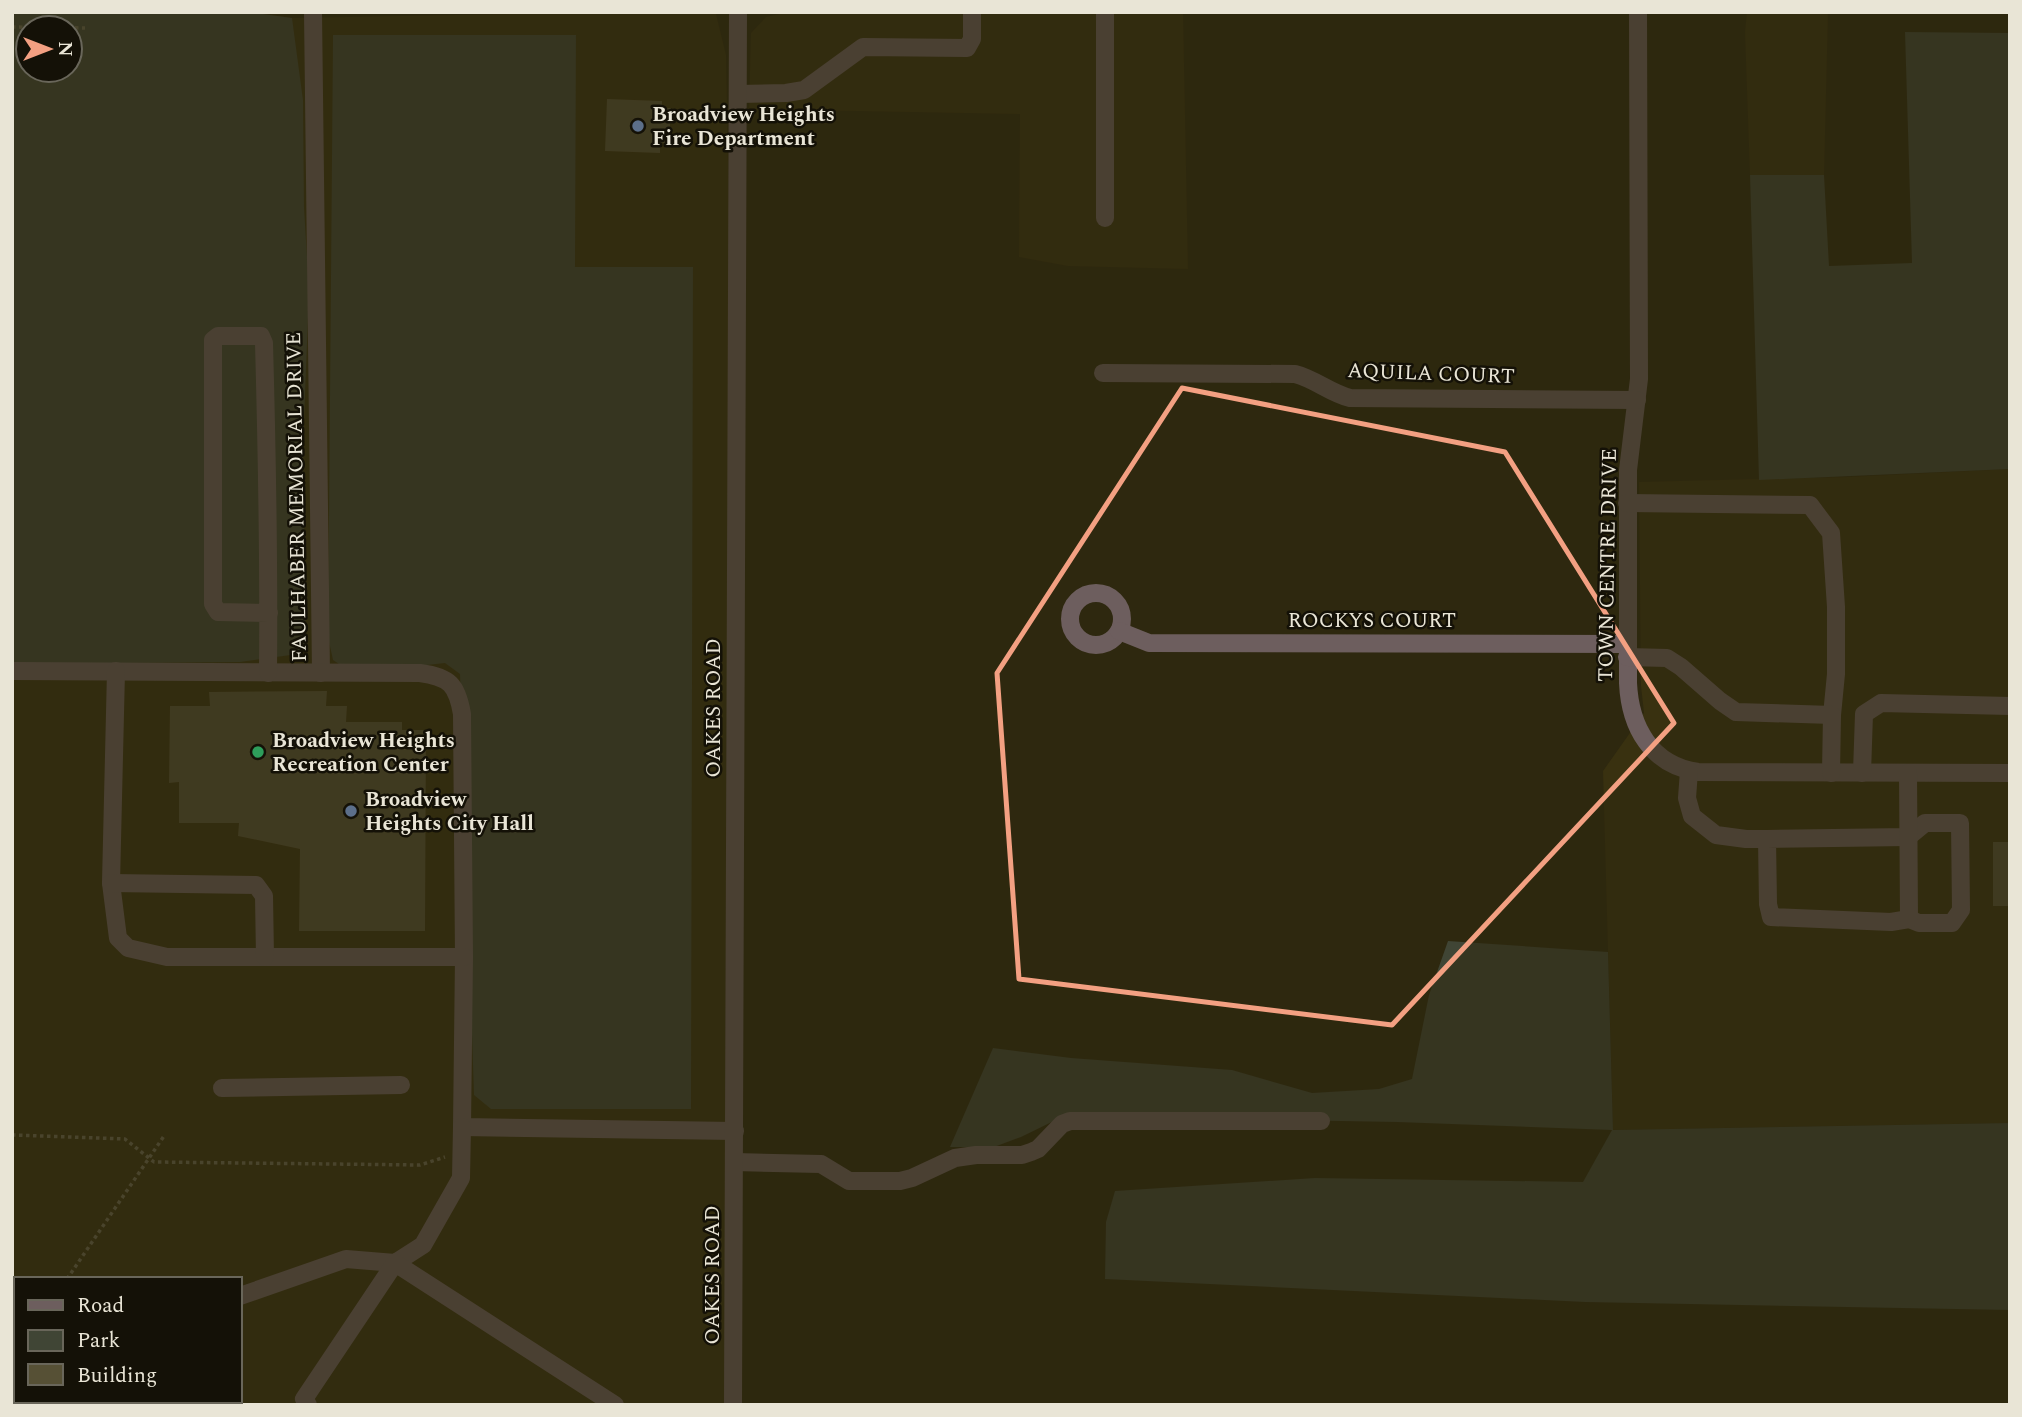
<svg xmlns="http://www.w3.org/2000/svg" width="2022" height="1417" font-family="Spectral,serif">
	<rect width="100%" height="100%" fill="#2e280f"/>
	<g fill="#393110" fill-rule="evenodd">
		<path d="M624 12 716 14 726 55 730 267 726 825 725 1405H12V13L263 14 292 18ZM28 28H70V70H28ZM16 1279H240V1401H16Z"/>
		<polygon points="887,12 1183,12 1188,269 1068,266 1019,257 1020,114 749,109 751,33 766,17 784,13"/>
		<polygon points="1747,12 1828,12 1824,175 1750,175 1745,32"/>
		<polygon points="2010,469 2010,1123 1613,1130 1603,771 1644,713 1641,686 1639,482 1847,477"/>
	</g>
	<g fill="#404535" fill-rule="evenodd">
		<path d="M12 13 263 14 292 18 303 100 304 207 309 290 303 448 306 647 298 654 240 662 12 664ZM28 28H70V70H28Z"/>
		<polygon points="1905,32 2010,33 2010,469 1759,480 1750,175 1824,175 1829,266 1912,263"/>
		<polygon points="333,35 576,35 575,267 693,267 691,1109 491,1109 474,1095 460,674 445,663 418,666 342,666 333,660 328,637"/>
		<polygon points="1448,941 1608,952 1613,1130 2010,1123 2010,1310 1585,1302 1105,1279 1106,1222 1115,1191 1315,1178 1583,1182 1612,1130 1397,1122 1064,1116 1021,1137 994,1147 950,1147 993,1048 1071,1058 1232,1070 1312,1093 1379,1089 1412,1079 1429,995"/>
	</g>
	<g fill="#565035">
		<polygon points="607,99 662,101 662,108 671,108 669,143 660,143 660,153 605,151"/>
		<polygon points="327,691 326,706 347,706 346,722 402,722 402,730 426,730 425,931 299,931 300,849 238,836 239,823 179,823 179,782 169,783 170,706 210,706 209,692"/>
		<rect x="1993" y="842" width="17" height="64"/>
	</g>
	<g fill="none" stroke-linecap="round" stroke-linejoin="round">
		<g stroke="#6c6650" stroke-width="3.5" stroke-dasharray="3.5 3.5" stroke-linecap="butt">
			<polyline points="12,27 85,28"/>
			<polyline points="12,1135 125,1139 154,1162 420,1165 445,1157"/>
			<polyline points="67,1279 164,1136"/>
		</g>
		<g stroke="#6d5e5e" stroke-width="18">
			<polyline points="313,12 321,673"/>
			<polyline points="1105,12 1105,218"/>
			<path d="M1638 12 1639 379 1628 470V683C1630 727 1651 765 1698 772L2010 773"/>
			<polyline points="738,94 786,93 804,90 863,47 967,48 972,39 972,12"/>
			<path d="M1103 373 1295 374C1315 379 1330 393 1350 398L1637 400"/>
			<polyline points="1627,503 1810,505 1831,533 1836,607 1836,674 1832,715"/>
			<circle cx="1096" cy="619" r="26"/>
			<polyline points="1119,631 1149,643 1627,644"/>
			<polyline points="1627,657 1667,658 1681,667 1720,701 1736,712 1832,715 1831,773"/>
			<path d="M12 671 420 673C450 677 457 685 462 714L464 957 462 1127 735 1131"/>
			<polyline points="116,671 111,883 118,938 128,948 167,957 464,957"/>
			<path d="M268 673C269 563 267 453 264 343L261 336H218L213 340V604L218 612 269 613"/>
			<polyline points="1689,771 1687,798 1692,816 1716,835 1746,839 1767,839 1768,904 1771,917 1891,922 1909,919 1919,923 1952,923 1961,910 1960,823 1925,823 1908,837 1767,839"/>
			<polyline points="1862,773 1864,714 1881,703 2010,706"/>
			<polyline points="1908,773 1909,919"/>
			<polyline points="111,883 256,885 264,896 265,957"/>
			<polyline points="222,1088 401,1085"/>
			<polyline points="735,1162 821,1164 849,1181 900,1181 912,1178 955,1158 976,1155 1022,1155 1031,1152 1038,1149 1062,1124 1070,1121 1321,1121"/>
			<polyline points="240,1296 346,1259 395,1263 423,1245 461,1178 462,1127"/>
			<polyline points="12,1315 16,1317"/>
			<polyline points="308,1405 304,1399 395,1263 615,1405"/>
			<polyline points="733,1405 738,12"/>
		</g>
	</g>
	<path d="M0 0H2022V1417H0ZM1182 388 1505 452 1674 723 1392 1025 1019 979 997 673Z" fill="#2e280f" fill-opacity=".55" fill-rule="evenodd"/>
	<path fill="none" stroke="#f3a082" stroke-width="5" stroke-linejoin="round" d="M1182 388 1505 452 1674 723 1392 1025 1019 979 997 673Z"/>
	<g fill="#5c6f8a" stroke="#141107" stroke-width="2.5">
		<circle cx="638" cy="126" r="7"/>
		<circle cx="351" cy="811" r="7"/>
	</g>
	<circle fill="#2e9e5b" stroke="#141107" stroke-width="2.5" cx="258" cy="752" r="7"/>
	<g text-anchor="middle" stroke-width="5" stroke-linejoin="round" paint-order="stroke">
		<g font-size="21" font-weight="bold" fill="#e9e5d6" stroke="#141107" text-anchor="start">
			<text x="652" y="121">Broadview Heights<tspan x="652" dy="24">Fire Department</tspan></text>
			<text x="272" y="747">Broadview Heights<tspan x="272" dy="24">Recreation Center</tspan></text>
			<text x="365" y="806">Broadview<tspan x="365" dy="24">Heights City Hall</tspan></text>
		</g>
		<g font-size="21" fill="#e9e5d6" stroke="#141107">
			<text transform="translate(1431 373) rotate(2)" y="7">AQUILA COURT</text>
			<text transform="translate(296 497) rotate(-91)" y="7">FAULHABER MEMORIAL DRIVE</text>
			<text transform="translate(1607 565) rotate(-89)" y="7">TOWN CENTRE DRIVE</text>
			<text x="1372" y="627">ROCKYS COURT</text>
			<text transform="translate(713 708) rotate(-90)" y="7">OAKES ROAD</text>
			<text transform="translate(712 1275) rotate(-90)" y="7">OAKES ROAD</text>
		</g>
	</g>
	<rect width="2022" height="1417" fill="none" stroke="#e9e5d6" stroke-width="28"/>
	<rect x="14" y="1277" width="228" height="126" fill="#141107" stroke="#69665a" stroke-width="2"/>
	<rect x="28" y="1300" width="35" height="10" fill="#6d5e5e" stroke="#69665a" stroke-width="2"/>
	<text x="77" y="1312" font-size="21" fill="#e9e5d6">Road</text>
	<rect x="28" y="1330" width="35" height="21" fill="#404535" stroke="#69665a" stroke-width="2"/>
	<text x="77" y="1347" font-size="21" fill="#e9e5d6">Park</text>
	<rect x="28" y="1364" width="35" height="21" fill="#565035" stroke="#69665a" stroke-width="2"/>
	<text x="77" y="1382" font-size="21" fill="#e9e5d6">Building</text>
	<g transform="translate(49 49) rotate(90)"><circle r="33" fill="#141107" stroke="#69665a" stroke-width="2"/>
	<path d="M0-5L12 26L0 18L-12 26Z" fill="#f3a082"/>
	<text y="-10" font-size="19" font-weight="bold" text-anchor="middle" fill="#e9e5d6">N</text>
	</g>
</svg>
